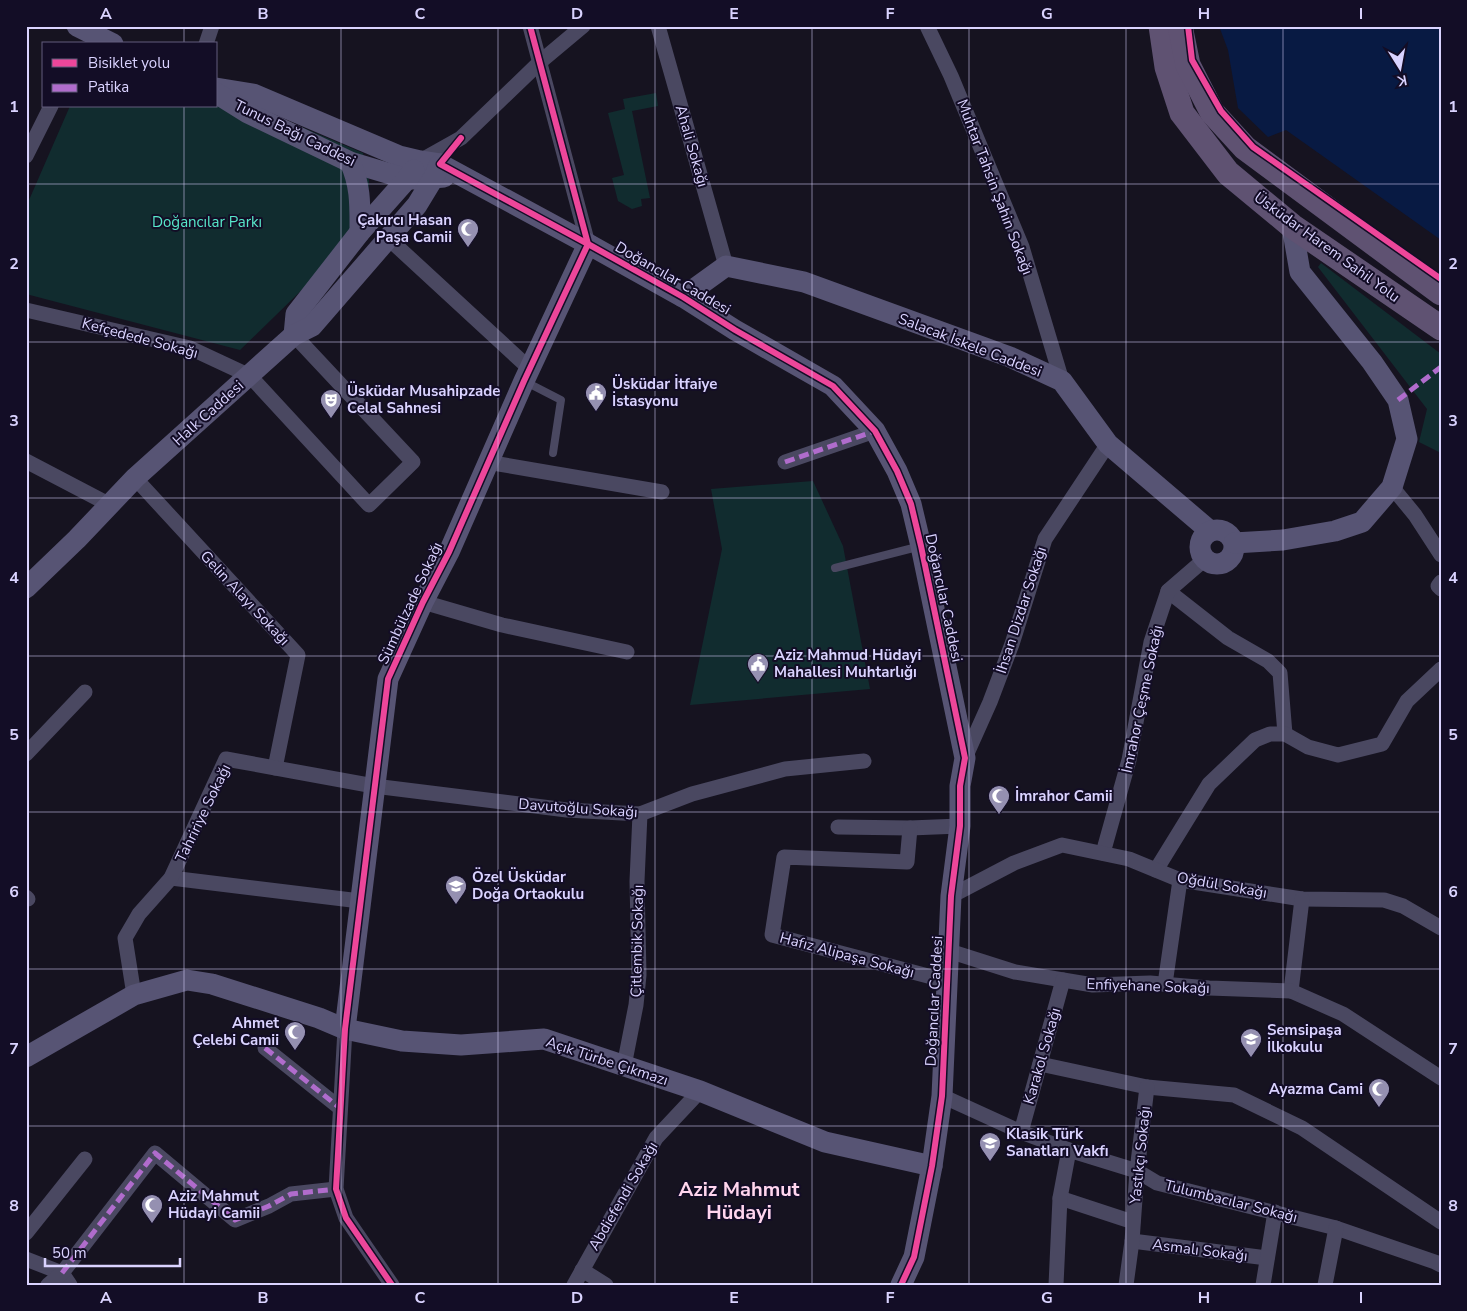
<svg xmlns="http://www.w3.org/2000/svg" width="1467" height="1311" font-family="'Nunito Sans',sans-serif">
	<rect width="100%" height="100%" fill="#161320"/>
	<g fill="#112c2f">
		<polygon points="216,91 363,153 369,181 368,209 314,278 240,350 26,294 26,207 70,106 216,106"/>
		<polygon points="656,93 658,106 632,111 650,198 641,199 642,206 632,209 618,201 612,178 624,175 608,113 625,109 623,99"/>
		<polygon points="1321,263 1441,354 1441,453 1419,442 1427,409 1318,267"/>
		<polygon points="813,481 843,546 870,689 690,705 722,549 711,489"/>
	</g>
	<polygon fill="#081a43" points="1219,26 1441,26 1441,240 1286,130 1268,137 1238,108 1228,50"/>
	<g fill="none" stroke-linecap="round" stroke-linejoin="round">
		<g stroke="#4a4861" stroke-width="8">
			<polyline points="526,382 561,400 553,453"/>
			<polyline points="835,568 921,546"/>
		</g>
		<g stroke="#4a4861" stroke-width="15">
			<polyline points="530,26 588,244"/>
			<polyline points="658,26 726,266"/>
			<polyline points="927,26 951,76 1022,247 1062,381"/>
			<polyline points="206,44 212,26"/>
			<polyline points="26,156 51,106"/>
			<polyline points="420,161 461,138 540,62 583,26"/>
			<polyline points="389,239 530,369"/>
			<polyline points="26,310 190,348 250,376 369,505 413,462 294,335"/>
			<polyline points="26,461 110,505"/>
			<polyline points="487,462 662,492"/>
			<polyline points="785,462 875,431"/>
			<polyline points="135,478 298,655 275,768"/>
			<polyline points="1392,487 1415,515 1441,555"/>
			<polyline points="1441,582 1438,586 1441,589"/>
			<polyline points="1168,591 1228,638 1268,661 1280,673 1285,734"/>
			<polyline points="423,602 502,625 627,652"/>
			<polyline points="26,754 85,692"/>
			<polyline points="965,758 990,702 1012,644 1045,539 1108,444"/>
			<polyline points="838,827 910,828 960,826"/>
			<polyline points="910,828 907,862 784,857 772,935 947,981"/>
			<polyline points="1103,853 1129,760 1151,642 1168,591 1205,559"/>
			<polyline points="1156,870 1209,784 1255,740 1270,734 1285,734 1308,747 1338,755 1382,744 1407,701 1441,669"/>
			<polyline points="171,878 360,901"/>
			<polyline points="951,896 1014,863 1062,845 1129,859 1180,880 1302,899 1384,900 1403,906 1441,928"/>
			<polyline points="26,897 28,899"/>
			<polyline points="1302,899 1291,991 1343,1014 1441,1078"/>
			<polyline points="949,951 1015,972 1093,985 1150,983 1209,988 1291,991"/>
			<polyline points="1165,984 1180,880"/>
			<polyline points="134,995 125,938 139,914 171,878 226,759 374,786 567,810 640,814 692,794 785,769 864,761"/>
			<polyline points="345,1029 336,1189 346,1218 392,1285"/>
			<polyline points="265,1048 340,1108"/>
			<polyline points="1040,1064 1147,1087 1234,1095 1302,1128 1441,1222"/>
			<polyline points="624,1066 636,1005 639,975 637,881 640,814"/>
			<polyline points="942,1096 1021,1132 1069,1150 1137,1171 1157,1183 1336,1228 1435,1262 1441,1265"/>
			<polyline points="1021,1132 1063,980"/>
			<polyline points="1060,1198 1133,1222"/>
			<polyline points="26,1233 85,1159"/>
			<polyline points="1132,1241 1267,1258"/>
			<polyline points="26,1259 62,1273 70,1285"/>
			<polyline points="582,1270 606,1285"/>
			<polyline points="48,1285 62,1273 155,1153 235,1220 269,1206 291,1194 336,1189"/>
			<polyline points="574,1285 656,1138 700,1091"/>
			<polyline points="1056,1285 1060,1198 1069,1150"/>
			<polyline points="1126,1285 1132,1241 1137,1171 1147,1087"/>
			<polyline points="1263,1285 1275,1212"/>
			<polyline points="1325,1285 1336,1228"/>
		</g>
		<g stroke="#575474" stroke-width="21">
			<polyline points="77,26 113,44"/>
			<polyline points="216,88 253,94 399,156 420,161 440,164 588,244 683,297 735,330 833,386 875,431 897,471 911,504 921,546 965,758 960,786 960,826 951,896 942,1096 932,1166 914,1257 901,1285"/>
			<polyline points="216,93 248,113 350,162 407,179 421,179 444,177"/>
			<path d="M350 162C361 186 360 206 360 232"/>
			<polyline points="683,297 726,266 804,282 1010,357 1062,381 1108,444 1210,531"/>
			<polyline points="294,335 296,314 360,232 407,179 414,170"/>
			<circle cx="1217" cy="547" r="17"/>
			<polyline points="1234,543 1283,540 1335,531 1362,522 1392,487 1407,439 1398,400 1372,362 1300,272 1292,226"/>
			<polyline points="26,588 77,539 135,478 294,335 312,326 417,205 434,177 440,164"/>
			<polyline points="345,1029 388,679 423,602 449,552 524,381 588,244"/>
			<polyline points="26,1057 134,995 187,980 212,984 319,1018 345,1029 402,1041 461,1045 544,1039 700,1091 825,1142 932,1166"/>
		</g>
		<g stroke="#5f5272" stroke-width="25">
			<polyline points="1161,26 1167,67 1182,113 1228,173 1292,226 1441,328"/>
			<polyline points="1180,26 1188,65 1212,112 1245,148 1441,293"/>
		</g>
		<g stroke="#b06ccc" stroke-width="5" stroke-dasharray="10 5" stroke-linecap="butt">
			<polyline points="1398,400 1441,367"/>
			<polyline points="785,462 875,431"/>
			<polyline points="265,1048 340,1108"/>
			<polyline points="62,1273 155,1153 235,1220 269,1206 291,1194 336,1189"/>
		</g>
		<g stroke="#130d26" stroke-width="9">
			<g id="cycleway">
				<polyline points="1188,26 1192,60 1221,111 1253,147 1441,279"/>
				<polyline points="461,138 440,164 588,244 683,297 735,330 833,386 875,431 897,471 911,504 921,546 965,758 960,786 960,826 951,896 942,1096 932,1166 914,1257 901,1285"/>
				<polyline points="392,1285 346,1218 336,1189 345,1029 388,679 423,602 449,552 524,381 588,244 530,26"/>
			</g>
		</g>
		<use href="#cycleway" stroke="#ed469a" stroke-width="6"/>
	</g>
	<path fill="none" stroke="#dad3ff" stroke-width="1" stroke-opacity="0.55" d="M184 26V44M341 26V1285M498 26V1285M655 26V1285M812 26V1285M969 26V1285M1126 26V1285M1283 26V1285M184 106V1285M26 184H1441M26 342H1441M26 498H1441M26 656H1441M26 812H1441M26 969H1441M26 1126H1441"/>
	<defs>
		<g id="mosque-pin" transform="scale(1.125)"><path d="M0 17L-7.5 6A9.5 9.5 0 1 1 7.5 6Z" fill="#9590b1" stroke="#130d26"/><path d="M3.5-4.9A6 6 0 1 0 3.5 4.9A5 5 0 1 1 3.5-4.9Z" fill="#fff"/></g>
		<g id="civic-pin" transform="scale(1.125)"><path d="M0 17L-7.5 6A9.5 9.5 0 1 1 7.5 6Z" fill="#9590b1" stroke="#130d26"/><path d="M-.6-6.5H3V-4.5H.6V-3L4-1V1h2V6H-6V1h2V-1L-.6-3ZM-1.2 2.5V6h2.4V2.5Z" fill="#fff"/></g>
		<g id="theatre-pin" transform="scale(1.125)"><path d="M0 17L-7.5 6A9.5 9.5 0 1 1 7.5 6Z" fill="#9590b1" stroke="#130d26"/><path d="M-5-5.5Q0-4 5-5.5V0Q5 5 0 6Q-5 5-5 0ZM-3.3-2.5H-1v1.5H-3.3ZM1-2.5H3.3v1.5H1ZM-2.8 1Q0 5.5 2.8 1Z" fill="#fff"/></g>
		<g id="school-pin" transform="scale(1.125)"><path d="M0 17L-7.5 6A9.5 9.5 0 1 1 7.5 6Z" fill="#9590b1" stroke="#130d26"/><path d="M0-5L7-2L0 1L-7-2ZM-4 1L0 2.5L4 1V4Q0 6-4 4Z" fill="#fff"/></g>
	</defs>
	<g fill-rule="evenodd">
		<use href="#mosque-pin" x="468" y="229"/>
		<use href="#civic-pin" x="596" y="393"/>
		<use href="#theatre-pin" x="331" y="400"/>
		<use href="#civic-pin" x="758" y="664"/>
		<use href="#mosque-pin" x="999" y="796"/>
		<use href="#school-pin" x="456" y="886"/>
		<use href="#mosque-pin" x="295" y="1032"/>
		<use href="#school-pin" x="1251" y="1039"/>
		<use href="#mosque-pin" x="1379" y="1089"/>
		<use href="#school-pin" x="990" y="1143"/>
		<use href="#mosque-pin" x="152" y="1205"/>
	</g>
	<g text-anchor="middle" stroke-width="4" stroke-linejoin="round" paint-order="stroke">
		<g font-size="15" fill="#dad3ff" stroke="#130d26">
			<text transform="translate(295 133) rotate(26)" y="5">Tunus Bağı Caddesi</text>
			<text transform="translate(692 146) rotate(74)" y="5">Ahali Sokağı</text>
			<text transform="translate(995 187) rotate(69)" y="5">Muhtar Tahsin Şahin Sokağı</text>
			<text transform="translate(1327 247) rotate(36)" y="5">Üsküdar Harem Sahil Yolu</text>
			<text transform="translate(673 278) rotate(30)" y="5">Doğancılar Caddesi</text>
			<text transform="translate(140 338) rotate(15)" y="5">Kefçedede Sokağı</text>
			<text transform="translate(970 345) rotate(21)" y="5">Salacak İskele Caddesi</text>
			<text transform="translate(208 413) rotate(-42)" y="5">Halk Caddesi</text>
			<text transform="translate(245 598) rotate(47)" y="5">Gelin Alayı Sokağı</text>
			<text transform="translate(944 598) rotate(78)" y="5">Doğancılar Caddesi</text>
			<text transform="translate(410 603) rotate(-65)" y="5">Sümbülzade Sokağı</text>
			<text transform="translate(1021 610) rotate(-72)" y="5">İhsan Dizdar Sokağı</text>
			<text transform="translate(1142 699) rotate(-78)" y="5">İmrahor Çeşme Sokağı</text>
			<text transform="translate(578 808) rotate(4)" y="5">Davutoğlu Sokağı</text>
			<text transform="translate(203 813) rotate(-64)" y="5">Tahririye Sokağı</text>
			<text transform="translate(1222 885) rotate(10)" y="5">Oğdül Sokağı</text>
			<text transform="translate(637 941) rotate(-89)" y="5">Çitlembik Sokağı</text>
			<text transform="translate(847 955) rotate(15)" y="5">Hafız Alipaşa Sokağı</text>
			<text transform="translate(1148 986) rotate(2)" y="5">Enfiyehane Sokağı</text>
			<text transform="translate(934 1001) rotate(-87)" y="5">Doğancılar Caddesi</text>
			<text transform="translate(1042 1056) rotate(-74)" y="5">Karakol Sokağı</text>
			<text transform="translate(607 1061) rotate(18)" y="5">Açık Türbe Çıkmazı</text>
			<text transform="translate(1140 1155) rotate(-84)" y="5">Yastıkçı Sokağı</text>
			<text transform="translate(623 1196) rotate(-60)" y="5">Abdiefendi Sokağı</text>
			<text transform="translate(1231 1201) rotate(14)" y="5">Tulumbacılar Sokağı</text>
			<text transform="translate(1200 1250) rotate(7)" y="5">Asmalı Sokağı</text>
		</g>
		<g font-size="15" font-weight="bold" fill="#dad3ff" stroke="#130d26" text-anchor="start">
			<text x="452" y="225" text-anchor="end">Çakırcı Hasan<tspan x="452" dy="17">Paşa Camii</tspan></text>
			<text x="612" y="389">Üsküdar İtfaiye<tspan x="612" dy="17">İstasyonu</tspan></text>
			<text x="347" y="396">Üsküdar Musahipzade<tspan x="347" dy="17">Celal Sahnesi</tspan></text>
			<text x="774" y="660">Aziz Mahmud Hüdayi<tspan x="774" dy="17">Mahallesi Muhtarlığı</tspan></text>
			<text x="1015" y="801">İmrahor Camii</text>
			<text x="472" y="882">Özel Üsküdar<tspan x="472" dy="17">Doğa Ortaokulu</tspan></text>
			<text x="279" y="1028" text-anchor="end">Ahmet<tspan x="279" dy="17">Çelebi Camii</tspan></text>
			<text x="1267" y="1035">Semsipaşa<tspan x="1267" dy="17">İlkokulu</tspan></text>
			<text x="1363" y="1094" text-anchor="end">Ayazma Cami</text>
			<text x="1006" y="1139">Klasik Türk<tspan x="1006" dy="17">Sanatları Vakfı</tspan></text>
			<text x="168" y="1201">Aziz Mahmut<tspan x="168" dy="17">Hüdayi Camii</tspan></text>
		</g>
		<g font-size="15" fill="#57e7ca" stroke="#130d26">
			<text x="207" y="227">Doğancılar Parkı</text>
		</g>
		<g font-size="20" font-weight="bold" fill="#ffd5ee" stroke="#130d26">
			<text x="739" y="1196">Aziz Mahmut<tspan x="739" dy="23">Hüdayi</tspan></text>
		</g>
	</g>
	<rect width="1467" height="1311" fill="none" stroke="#130d26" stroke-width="55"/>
	<rect x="42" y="42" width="175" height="65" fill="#130d26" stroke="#635c7d"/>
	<rect x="52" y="59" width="25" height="8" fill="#ed469a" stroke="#635c7d"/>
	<text x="88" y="68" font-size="15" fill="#dad3ff">Bisiklet yolu</text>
	<rect x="52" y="84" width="25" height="8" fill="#b06ccc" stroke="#635c7d"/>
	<text x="88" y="92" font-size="15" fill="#dad3ff">Patika</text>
	<g transform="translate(1400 68) rotate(169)" stroke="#130d26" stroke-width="4" paint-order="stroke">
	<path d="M0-4L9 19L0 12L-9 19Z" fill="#dad3ff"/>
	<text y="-8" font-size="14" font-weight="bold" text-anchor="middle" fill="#dad3ff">K</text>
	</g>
	<path d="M45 1258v8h135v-8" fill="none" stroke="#dad3ff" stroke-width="2.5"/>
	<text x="52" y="1258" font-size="15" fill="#dad3ff" stroke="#130d26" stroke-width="4" paint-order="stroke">50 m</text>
	<rect x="28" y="28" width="1412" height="1256" fill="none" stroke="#dad3ff" stroke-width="2"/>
	<g font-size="16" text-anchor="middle" font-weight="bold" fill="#dad3ff">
		<text x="106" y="19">A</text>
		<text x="263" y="19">B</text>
		<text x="420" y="19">C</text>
		<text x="577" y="19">D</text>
		<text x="734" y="19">E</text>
		<text x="890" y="19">F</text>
		<text x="1047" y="19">G</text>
		<text x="1204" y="19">H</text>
		<text x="1361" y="19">I</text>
		<text x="14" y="112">1</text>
		<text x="1453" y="112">1</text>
		<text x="14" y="269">2</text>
		<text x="1453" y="269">2</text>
		<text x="14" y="426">3</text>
		<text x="1453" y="426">3</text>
		<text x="14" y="583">4</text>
		<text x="1453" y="583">4</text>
		<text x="14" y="740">5</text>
		<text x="1453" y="740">5</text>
		<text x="14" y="897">6</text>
		<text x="1453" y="897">6</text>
		<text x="14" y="1054">7</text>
		<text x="1453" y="1054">7</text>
		<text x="14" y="1211">8</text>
		<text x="1453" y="1211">8</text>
		<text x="106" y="1303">A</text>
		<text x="263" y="1303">B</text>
		<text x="420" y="1303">C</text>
		<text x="577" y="1303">D</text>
		<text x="734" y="1303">E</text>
		<text x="890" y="1303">F</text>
		<text x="1047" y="1303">G</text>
		<text x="1204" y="1303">H</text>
		<text x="1361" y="1303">I</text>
	</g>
</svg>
